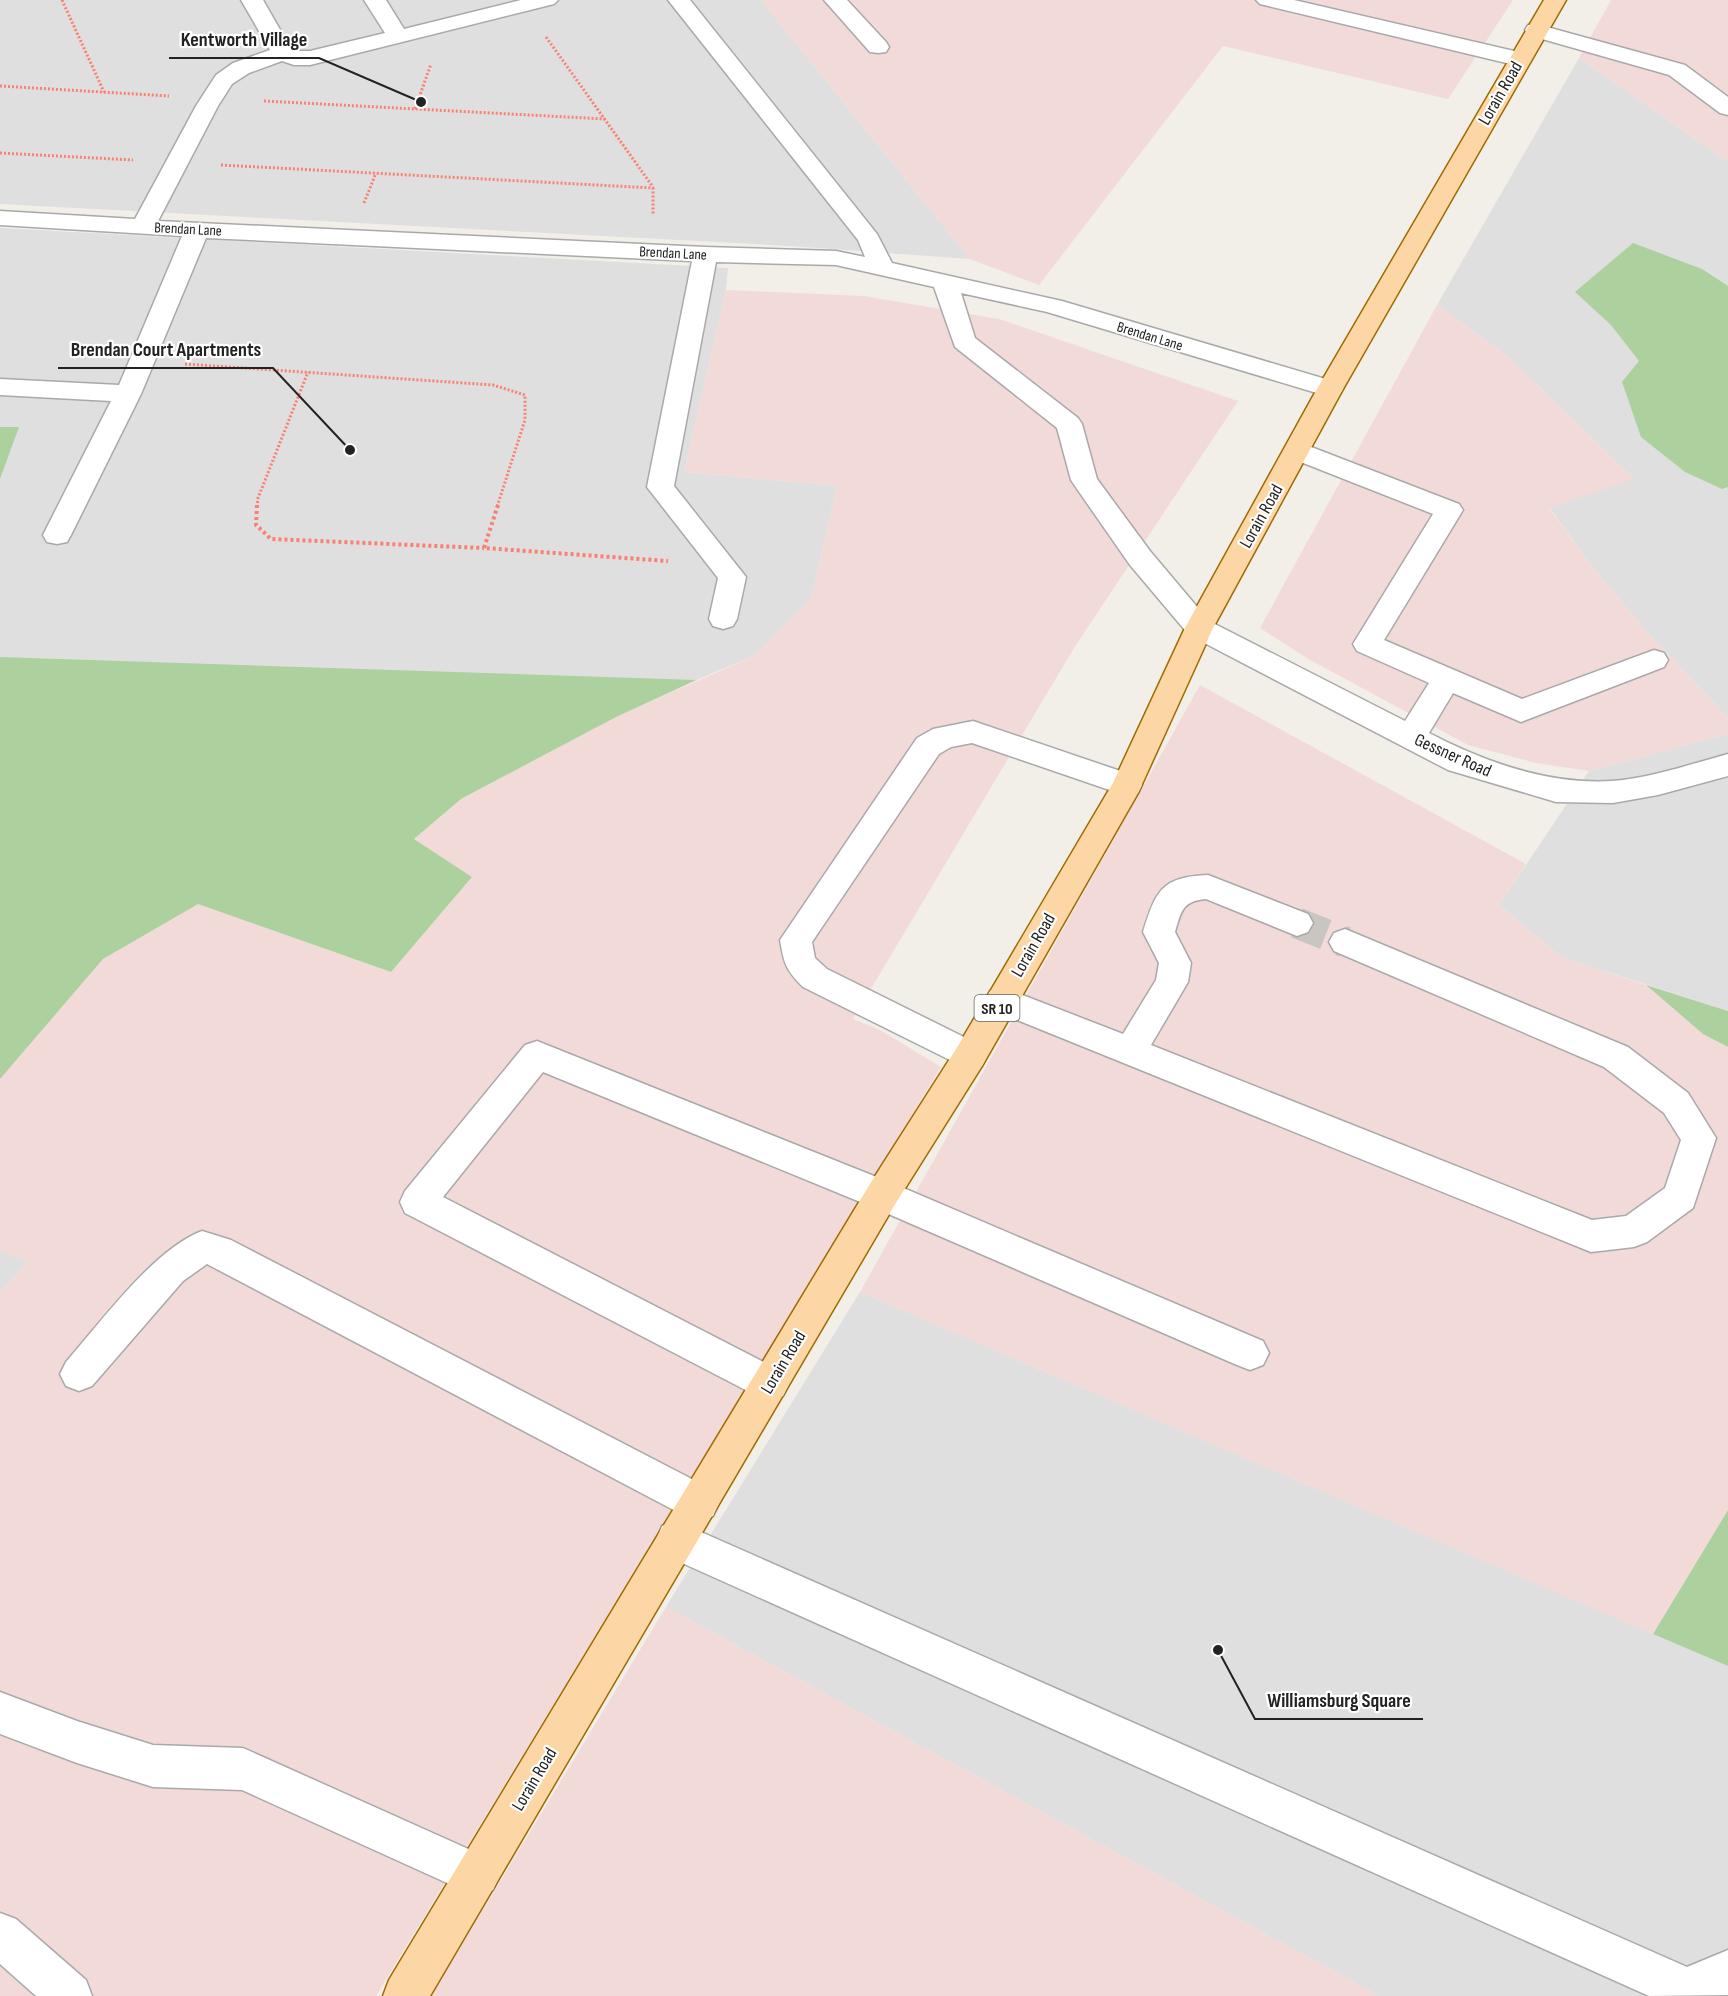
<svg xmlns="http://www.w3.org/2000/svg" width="1728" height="1996" font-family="'Sofia Sans Condensed',sans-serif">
	<rect width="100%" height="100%" fill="#f2efe9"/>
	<g fill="#e0dfdf">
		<polygon points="0,0 761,0 970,259 790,246 0,204"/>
		<polygon points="1579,58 1728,162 1728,718 1639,623 1590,564 1549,507 1633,478 1508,357 1437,305"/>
		<polygon points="0,228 728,268 726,290 684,472 837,486 811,599 756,655 708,675 103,959 0,1079"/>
		<polygon points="1728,734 1728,1011 1561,957 1499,905 1589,771"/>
		<polygon points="0,1250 28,1262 0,1293"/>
		<polygon points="860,1292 1728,1666 1728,1996 1379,1996 666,1607"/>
	</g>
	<g fill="#f2dad9">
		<polygon points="761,0 1513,0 1448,99 1223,46 1039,285 970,259"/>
		<polygon points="1611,0 1728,0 1728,162 1579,58"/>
		<polygon points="726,290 864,296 999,319 1238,401 1074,648 853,1019 880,1030 941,1067 376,1996 0,1996 0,1293 28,1262 0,1250 0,1079 103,959 198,904 391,972 472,877 414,839 461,799 616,717 756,655 811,599 837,486 684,472"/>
		<polygon points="1437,305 1508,357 1634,479 1549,508 1590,564 1639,623 1728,718 1728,734 1589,771 1536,763 1468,745 1310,660 1260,628"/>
		<polygon points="1200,685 1526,864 1499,905 1561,957 1646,985 1703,1034 1728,1047 1728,1510 1653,1634 860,1292"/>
		<polygon points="666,1607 1379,1996 431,1996"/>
	</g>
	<g fill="#add19e">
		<polygon points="1633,243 1702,269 1728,286 1728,487 1722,489 1685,472 1641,437 1622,382 1639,361 1611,325 1575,292"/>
		<polygon points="0,427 19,427 0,479"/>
		<polygon points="0,657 696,680 616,717 461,799 414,839 472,877 391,972 198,904 103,959 0,1079"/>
		<polygon points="1646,985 1728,1011 1728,1047 1703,1034"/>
		<polygon points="1728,1510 1728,1666 1653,1634"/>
	</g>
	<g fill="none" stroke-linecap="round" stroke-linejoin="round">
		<polyline stroke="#c8c6c1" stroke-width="31" stroke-dasharray="31 16" stroke-linecap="butt" points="1297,923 1345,942"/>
		<g stroke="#a9a9a9" stroke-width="3">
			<g id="minor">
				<path d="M241 0H263L291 49 297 51H310L385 33 364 0H386L404 29 521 0H558L554 4 310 65H294L282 61 249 73 232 84 218 106 158 221 705 247 836 251 865 257 858 240 668 0H690L877 234 892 263 1062 301 1339 383 1343 389 1339 395 1330 397 1047 312 961 293 975 338 1078 418 1082 424 1097 479 1150 551 1209 621 1405 721 1429 683 1357 651 1353 644 1433 514 1288 457 1284 451 1288 445 1297 442 1306 445 1459 504 1463 510 1384 640 1522 699 1654 650 1664 653 1668 660 1664 667 1521 722 1453 693 1429 733C1485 762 1548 785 1612 781 1651 778 1691 764 1728 754V776L1658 795 1613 803 1556 802 1448 770 1189 635 1130 565 1075 486 1071 480 1057 428 955 347 934 287 836 265 716 262 674 486 746 577 737 619 733 626 723 629 713 626 709 619 718 578 647 487 692 261 206 238 141 394 71 535 67 542 57 544 47 542 43 535 111 401 0 395V379L119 385 182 236 0 225V211L135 219 196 106 216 75 233 63 270 50Z"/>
				<polygon points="824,0 847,0 886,42 889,47 886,52 878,53 870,52"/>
				<polygon points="1256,0 1294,0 1527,54 1530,59 1527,64 1519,66 1260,4"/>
				<polygon points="1536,24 1685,65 1728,97 1728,115 1720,113 1669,75 1528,35 1525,30 1528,25"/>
				<path d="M973 721 1138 777 1142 785 1138 793 1127 796 972 743 951 747 939 754 812 942 815 958 827 969 982 1046 987 1056 982 1066 970 1070 803 987C786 970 784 964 780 940L917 738 933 729Z"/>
				<path d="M1208 875 1308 914 1313 923 1308 932 1297 936 1206 899C1182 901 1181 912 1175 932L1191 963 1188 982 1151 1045 1592 1220 1626 1216 1665 1188 1681 1140 1664 1113 1604 1067 1334 951 1329 942 1334 933 1345 929 1628 1047 1688 1093 1716 1138 1693 1208 1647 1242 1634 1247 1591 1252 990 1009 985 1000 990 991 1002 987 1123 1034 1156 980 1159 963 1143 932C1156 891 1161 877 1208 875Z"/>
				<polygon points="537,1041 894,1184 1263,1341 1269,1353 1263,1365 1250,1370 1237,1365 870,1206 543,1072 443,1197 783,1372 789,1384 783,1396 770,1401 757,1396 405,1213 400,1202 405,1191 525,1045"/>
				<path d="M202 1231 231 1240 713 1490 719 1503 713 1516 699 1522 685 1516 207 1264 183 1281 92 1386 79 1391 66 1386 60 1374 66 1362C101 1322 154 1249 202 1231Z"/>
				<polygon points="676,1521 1687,1967 1728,1950 1728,1995 1649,1996 662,1554 656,1540 662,1526"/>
				<polygon points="0,1692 77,1721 153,1745 243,1748 493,1860 500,1875 493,1890 478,1897 242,1790 153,1787 77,1763 0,1734"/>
				<polygon points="0,1913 16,1919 86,1980 92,1996 36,1996 0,1964"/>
			</g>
		</g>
		<g stroke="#a06b00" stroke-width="3">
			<polygon id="major" points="1544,0 1566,0 1343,389 1213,628 1138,793 982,1066 894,1206 430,1996 383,1996 389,1980 870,1184 958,1046 1113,783 1185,628 1317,389"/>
		</g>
		<g stroke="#fa8072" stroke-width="3" stroke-dasharray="2 2" stroke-linecap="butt">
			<polyline points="62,0 104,92"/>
			<polyline points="546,37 653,187"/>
			<polyline points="0,86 169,96"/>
			<polyline points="264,101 605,119"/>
			<polyline points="415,109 431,64"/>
			<polyline points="0,153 133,160"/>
			<polyline points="221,165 653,188 653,215"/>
			<polyline points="364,203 376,173"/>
			<polyline points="185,364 493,385 525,395 525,420 497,507"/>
			<polyline points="257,507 258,498 308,372"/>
		</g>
		<g stroke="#fa8072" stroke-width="4" stroke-dasharray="3 3" stroke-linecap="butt">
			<polyline points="257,505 256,525 271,539 484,548"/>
			<polyline points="498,505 484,548 668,561"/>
		</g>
		<use href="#minor" fill="#fff" fill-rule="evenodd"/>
		<use href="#major" fill="#fcd6a4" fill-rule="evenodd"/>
	</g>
	<g text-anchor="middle" stroke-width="4.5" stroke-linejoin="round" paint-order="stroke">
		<g font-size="15" fill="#222" stroke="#fff">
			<text transform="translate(188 229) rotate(3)" y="5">Brendan Lane</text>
			<text transform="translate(673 253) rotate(3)" y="5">Brendan Lane</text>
			<text transform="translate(1150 336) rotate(17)" y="5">Brendan Lane</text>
		</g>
		<rect fill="#fff" stroke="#646464" stroke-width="1.5" x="974.5" y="995" width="45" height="26" rx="4.5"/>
		<g font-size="16" font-weight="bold" fill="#222">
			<text x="997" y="1014">SR 10</text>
		</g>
		<g font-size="18" fill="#222" stroke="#fff">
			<text transform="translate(1500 93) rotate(-60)" y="6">Lorain Road</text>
			<text transform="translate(1261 516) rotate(-61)" y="6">Lorain Road</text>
			<text transform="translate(1453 755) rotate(24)" y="6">Gessner Road</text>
			<text transform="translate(1033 945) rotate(-60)" y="6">Lorain Road</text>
			<text transform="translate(783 1362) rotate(-59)" y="6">Lorain Road</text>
			<text transform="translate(534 1779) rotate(-59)" y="6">Lorain Road</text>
		</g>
	</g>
	<path fill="none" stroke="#222" stroke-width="2" d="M421 102L319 58H169M350 450L273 368H58M1218 1650L1255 1719H1423"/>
	<g fill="#222" stroke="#fff" stroke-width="2">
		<circle cx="421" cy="102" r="6"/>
		<circle cx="350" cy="450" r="6"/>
		<circle cx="1218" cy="1650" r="6"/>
	</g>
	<g font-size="20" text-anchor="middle" font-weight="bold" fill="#222" stroke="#fff" stroke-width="4.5" stroke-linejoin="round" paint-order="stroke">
		<text x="244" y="46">Kentworth Village</text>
		<text x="166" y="356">Brendan Court Apartments</text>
		<text x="1339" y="1707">Williamsburg Square</text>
	</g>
</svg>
